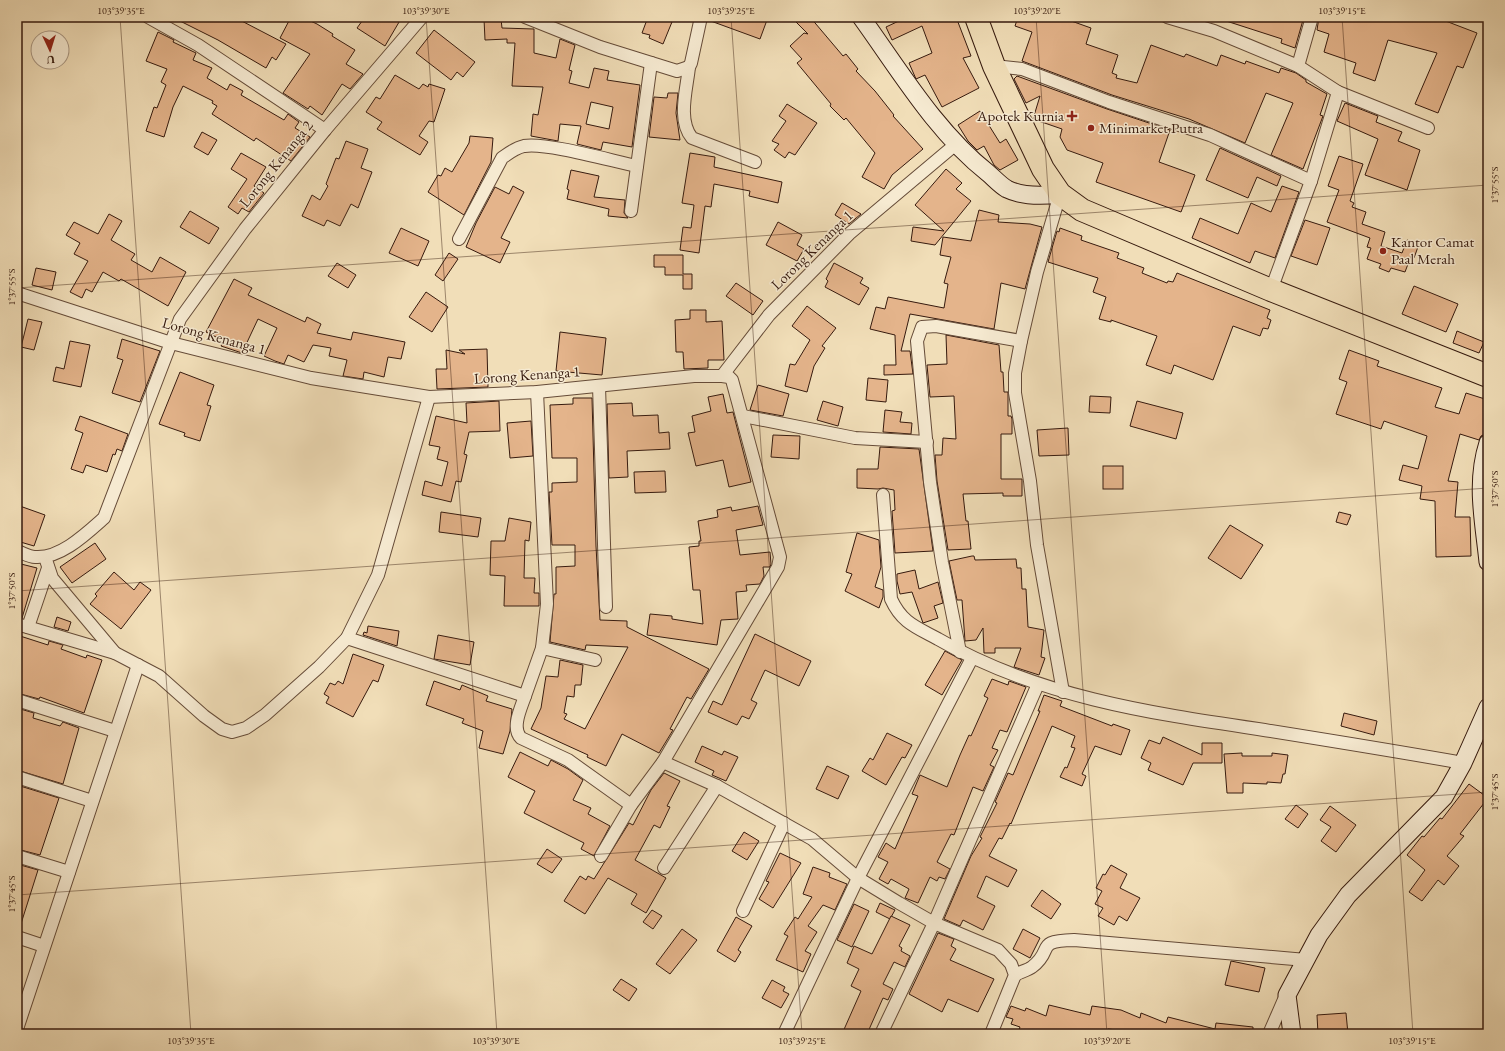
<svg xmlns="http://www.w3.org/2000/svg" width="1505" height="1051" font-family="'EB Garamond',serif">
	<rect width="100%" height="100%" fill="#f1deb8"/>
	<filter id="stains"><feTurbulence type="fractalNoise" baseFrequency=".005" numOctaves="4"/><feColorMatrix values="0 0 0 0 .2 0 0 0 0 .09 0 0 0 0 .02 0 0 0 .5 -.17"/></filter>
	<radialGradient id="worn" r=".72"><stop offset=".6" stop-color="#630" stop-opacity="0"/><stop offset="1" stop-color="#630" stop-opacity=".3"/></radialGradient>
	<g fill="#e4b48b" stroke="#361a0e" fill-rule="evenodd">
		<polygon points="172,17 234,17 286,44 276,60 272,57 266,68 218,40"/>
		<polygon points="291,17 302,17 317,24 333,34 332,36 355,50 346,64 363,74 350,89 342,84 322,115 310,106 308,109 283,93 310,54 280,38"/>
		<polygon points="365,17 402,17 385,46 357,28"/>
		<polygon points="648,17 674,17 663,44 649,38 650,35 642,33"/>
		<polygon points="708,17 759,17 767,20 760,39 708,20"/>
		<polygon points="791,17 810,17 843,56 846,54 858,69 856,71 875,91 894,115 893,116 923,149 892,175 884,189 862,177 875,153 846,118 844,120 830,106 831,104 797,63 802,59 790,46 804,33 808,34"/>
		<polygon points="900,17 956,17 971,56 963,58 979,88 942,107 925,75 916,79 909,63 932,53 922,26 892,40 886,27 901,20"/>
		<polygon points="1018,17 1060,17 1091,28 1086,44 1118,55 1112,73 1117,75 1116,78 1137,83 1151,45 1184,57 1186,54 1217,66 1221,55 1245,64 1246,61 1279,73 1281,68 1296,73 1306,80 1306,82 1327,94 1320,115 1323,116 1303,169 1271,155 1293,103 1266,93 1245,143 1189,119 1112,95 1022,61 1032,32 1015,26"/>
		<polygon points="1220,17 1295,17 1303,20 1295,48 1281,43 1282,39 1220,19"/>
		<polygon points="1319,17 1443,17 1443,20 1477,33 1463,68 1457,66 1438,113 1415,104 1437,53 1388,40 1375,81 1353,73 1356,63 1324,52 1329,34 1317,30"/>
		<path d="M484 19H501L502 28 534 29V53L556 58 560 39 575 45 569 70 572 71 569 83 589 88 594 68 609 71 607 80 640 85 632 147 603 142 601 150 577 144 581 126 560 124 558 141 531 136 533 114 538 115 543 87 512 86 515 43H507V39L485 40ZM591 102 613 107 609 129 586 124Z"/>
		<polygon points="434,30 475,62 463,77 457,72 451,80 416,53"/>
		<polygon points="158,32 174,40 173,42 196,53 193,60 212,68 207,78 227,90 230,84 243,91 241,95 284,120 288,114 299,122 295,128 310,137 291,161 256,138 254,141 212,114 217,106 212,103 213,101 183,86 173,107 164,137 146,131 154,107 157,108 166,85 161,82 167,69 146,61"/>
		<polygon points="395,75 419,89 423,84 428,87 429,84 445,89 434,122 429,121 419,136 428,142 420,155 377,129 382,122 366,112 376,97 380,99"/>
		<polygon points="1017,76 1107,109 1170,130 1159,162 1195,175 1181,212 1096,182 1103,163 1067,150 1060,137 1062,129 1033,119 1040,96 1026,103 1014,79"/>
		<polygon points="668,93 678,93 676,113 680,140 649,137 654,97 667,98"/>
		<polygon points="1345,103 1378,116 1376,122 1402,132 1398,141 1420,150 1407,190 1365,175 1378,139 1337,121"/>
		<polygon points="787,104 817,123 795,155 789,152 785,158 774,150 779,144 772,141 786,121 779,116"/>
		<polygon points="980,111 1000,143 1006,139 1018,160 1000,170 994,165 984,146 977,150 968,141 958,125"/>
		<polygon points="202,132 217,140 208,155 194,147"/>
		<polygon points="470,136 493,138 491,162 464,215 428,192 438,175 441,176 445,168 452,172 469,143"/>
		<polygon points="346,141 368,149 361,168 372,172 358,208 351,204 340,226 327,220 324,226 302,216 312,195 320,200 328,186 326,184 336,158 339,159"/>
		<polygon points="1220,148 1281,176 1277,186 1257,177 1248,198 1206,180"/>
		<polygon points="241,153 266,167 254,186 264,193 249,212 242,208 238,214 228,207 247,179 231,169"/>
		<polygon points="690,153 715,157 714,167 782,182 778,203 749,196 750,191 714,184 711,207 705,206 699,253 680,250 683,227 691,228 694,205 682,203"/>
		<polygon points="1339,156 1363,164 1350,201 1354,203 1352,207 1366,212 1362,224 1385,232 1381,246 1402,253 1407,240 1419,244 1414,258 1411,256 1405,272 1391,268 1389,272 1379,268 1381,264 1367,259 1371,248 1367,247 1370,238 1327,222 1339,190 1328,186"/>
		<polygon points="946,169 962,183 956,189 971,201 935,245 911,241 913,227 944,231 915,205"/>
		<polygon points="571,170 599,176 594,197 625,200 624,213 628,218 608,216 609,209 567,199 569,190 567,189"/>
		<polygon points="513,186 524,192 501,238 510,242 500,263 466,247 476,223 495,187 509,194"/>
		<polygon points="1282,186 1299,192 1275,258 1255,251 1250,263 1192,238 1200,218 1238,234 1251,203 1271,212"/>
		<polygon points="842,203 861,214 849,224 835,215"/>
		<polygon points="979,210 999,215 998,222 1030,224 1042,227 1025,289 1001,283 994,329 910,314 901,351 910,351 913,374 884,375 884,365 896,365 895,335 870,329 876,307 885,309 888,297 944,308 948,284 944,283 951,257 940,255 943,237 971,241"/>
		<polygon points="190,211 219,228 209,244 180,227"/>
		<polygon points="109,214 122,221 111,240 135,254 131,260 152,272 160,257 186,272 168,306 121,279 119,281 103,272 92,292 86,289 82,298 70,292 88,261 74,254 80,243 66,235 74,222 98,234"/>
		<polygon points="1305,220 1330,228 1317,265 1291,256"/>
		<polygon points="778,222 802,235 797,245 804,249 797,261 766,245"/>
		<polygon points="401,228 429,241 418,266 389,253"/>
		<polygon points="1060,228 1082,236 1081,240 1119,253 1117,258 1144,268 1142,273 1167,283 1168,281 1173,282 1177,273 1270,310 1267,318 1271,320 1268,329 1263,328 1260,336 1233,326 1213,380 1174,365 1171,374 1146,365 1157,336 1111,320 1111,322 1099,319 1106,297 1093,292 1098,278 1048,262 1057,231 1059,232"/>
		<polygon points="449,253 458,259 443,281 435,275"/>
		<polygon points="654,255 683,255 683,274 692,274 692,289 683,289 683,275 665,275 665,267 654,267"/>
		<polygon points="337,263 356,275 348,288 328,276"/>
		<polygon points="834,263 863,278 860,283 869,288 859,305 825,287 828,281 826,279"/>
		<polygon points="36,268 56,272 52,290 32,285"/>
		<polygon points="234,279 252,288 248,295 305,322 307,317 321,324 317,333 351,340 353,332 405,342 401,359 388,357 384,377 364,372 363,379 343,376 347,360 329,356 331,348 313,345 304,362 288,355 284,364 275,361 264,356 277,328 258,319 242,353 221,346 224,341 206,332"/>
		<polygon points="736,283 763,301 753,315 726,296"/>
		<polygon points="1414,286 1458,304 1446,332 1402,314"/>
		<polygon points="426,292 448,307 432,332 409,317"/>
		<polygon points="807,306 836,328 822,346 825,348 814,366 807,392 785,386 790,364 795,365 810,340 792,326"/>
		<polygon points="690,310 706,310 706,322 722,321 724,360 708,360 708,368 684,369 683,352 676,352 675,320 690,319"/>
		<polygon points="28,319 42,322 34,350 21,347"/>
		<polygon points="1457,331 1484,342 1479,353 1453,343"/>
		<polygon points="560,332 606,338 602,375 556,371"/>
		<polygon points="946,335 999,345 1001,372 1003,372 1004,392 1008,392 1008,416 1011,416 1012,419 1012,434 1001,434 1001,479 1022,479 1022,496 1003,496 1003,493 963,494 966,521 968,521 971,549 948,550 937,481 935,455 942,455 943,438 956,439 954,396 930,397 927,365 947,364"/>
		<polygon points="122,339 160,351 140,402 112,393 123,360 117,358"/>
		<polygon points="70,341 90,345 81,387 53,381 56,367 64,369"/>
		<polygon points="487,349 488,387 437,389 436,369 447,369 446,350 465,354 459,350"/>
		<polygon points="1349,350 1379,361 1377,366 1442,388 1435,407 1459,414 1466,393 1488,400 1487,433 1481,436 1479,440 1460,434 1448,481 1458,482 1455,517 1470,517 1471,556 1436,557 1435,501 1420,499 1422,486 1399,480 1403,465 1418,469 1427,436 1384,421 1381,429 1336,414 1347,382 1339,379"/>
		<polygon points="180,372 214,385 207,405 211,406 200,441 184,436 185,433 159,424"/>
		<polygon points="868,378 888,380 886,402 866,400"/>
		<polygon points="758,385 789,394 783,416 750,410"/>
		<polygon points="723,394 727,413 733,412 751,482 729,487 723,460 696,466 688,433 695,432 692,416 711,411 708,397"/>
		<polygon points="1090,396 1111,397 1110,413 1089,412"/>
		<polygon points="573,398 592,398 596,546 600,620 627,621 627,627 709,669 691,699 687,697 670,729 673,730 659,753 622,734 606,766 587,757 588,755 531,729 541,708 546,676 558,677 560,660 583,665 581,685 575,685 574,697 567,696 564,713 567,714 564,719 585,729 628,647 586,645 585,650 550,642 554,594 556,594 556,567 575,566 575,545 552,545 549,492 552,492 552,483 577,482 577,458 552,458 550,405 573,404"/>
		<polygon points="499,401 500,431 469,432 464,454 467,455 461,482 456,481 451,502 422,495 425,481 442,486 448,462 437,459 440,447 429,445 436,416 467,423 466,403"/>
		<polygon points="823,401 843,407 838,426 817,420"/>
		<polygon points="1137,401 1183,413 1176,439 1130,426"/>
		<polygon points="632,403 633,416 658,415 659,433 669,432 670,449 627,451 628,477 609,478 607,404"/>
		<polygon points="885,410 902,412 900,422 912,423 911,434 883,432"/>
		<polygon points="80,416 128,434 122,451 117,449 115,455 113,454 107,472 86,465 83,473 71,469 83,433 75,430"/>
		<polygon points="531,421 533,456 510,458 507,423"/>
		<polygon points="1068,428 1069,455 1039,456 1037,430"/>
		<polygon points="773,435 800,436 799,459 771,457"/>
		<polygon points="880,447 919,449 933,551 895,553 892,511 895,510 894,490 883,488 878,489 857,488 857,469 878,469"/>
		<rect x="1103" y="466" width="20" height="23"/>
		<polygon points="665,471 666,492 635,493 634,472"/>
		<polygon points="17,505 45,515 34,546 17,541"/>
		<polygon points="758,506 763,525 736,530 740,555 770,552 771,564 770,567 763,567 764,576 760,584 746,585 747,591 736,592 738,619 721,620 717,645 647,635 650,614 672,616 672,619 703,624 700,590 693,590 689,547 699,546 699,541 701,541 698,521 718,517 717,510 731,507 732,511"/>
		<polygon points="441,512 481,518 478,537 439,532"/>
		<polygon points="1339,512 1351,515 1347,525 1336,522"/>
		<polygon points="509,518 531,522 529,541 525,540 524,578 535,578 534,593 539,593 539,606 504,606 505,576 490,575 491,541 505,541"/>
		<polygon points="1230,525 1263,545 1241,579 1208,558"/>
		<polygon points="857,533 879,540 881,567 875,587 883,590 883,597 879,608 845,591 852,574 846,572"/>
		<polygon points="95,543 106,559 72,583 60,567"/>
		<polygon points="972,556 974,556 975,560 1016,559 1017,568 1021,568 1022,589 1026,589 1028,627 1044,630 1041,657 1045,658 1039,675 1014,667 1021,648 995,648 995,653 984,653 983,628 976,640 965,641 962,600 957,600 949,561"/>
		<polygon points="17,563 37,568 22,618 17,617"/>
		<polygon points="915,570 919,589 938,582 943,603 934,606 938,618 923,623 912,592 900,594 897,581 897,574"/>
		<polygon points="114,572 134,590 140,582 151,590 121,629 90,604 97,596 95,594"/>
		<polygon points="57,617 71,622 68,631 54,627"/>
		<polygon points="368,626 399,631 397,646 363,635 364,632 367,633"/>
		<polygon points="755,634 811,661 799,686 765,670 751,700 757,703 749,719 742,716 737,725 708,712 713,701 722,705"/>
		<polygon points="17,635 48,645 49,641 63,645 61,649 86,658 87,655 102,660 84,713 40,697 39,699 17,693"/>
		<polygon points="438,635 474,642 470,665 434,659"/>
		<polygon points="945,651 962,660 942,695 925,685"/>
		<polygon points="353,654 384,665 378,682 373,680 353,717 326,703 329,697 324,694 330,683 335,685 338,681 343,684"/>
		<polygon points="992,679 1008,685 1009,681 1026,687 1007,732 1000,730 992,748 998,750 990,765 994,767 983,791 973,787 954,835 951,834 937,862 950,869 945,879 939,877 937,881 930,877 918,903 905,898 909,889 891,879 888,884 879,879 888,862 878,857 886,843 895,849 918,796 912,794 920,775 947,787 960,755 969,735 971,736 988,698 984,696"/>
		<polygon points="434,681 460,690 462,685 488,696 486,701 512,709 510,731 503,754 479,748 483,731 462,723 464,719 426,705"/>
		<polygon points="1044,695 1062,701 1060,706 1112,726 1113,724 1130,730 1121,755 1095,746 1082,774 1086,776 1082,786 1060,777 1065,767 1067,768 1075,748 1071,747 1075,736 1052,726 1011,824 1010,823 1002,839 999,838 989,856 1017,870 1008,887 986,876 977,897 995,906 983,930 963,920 960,926 944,919 971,856 982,838 980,837 997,803 995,802 1008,773 1013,775 1040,711 1038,711"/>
		<polygon points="17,708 34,713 33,718 60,726 63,722 79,728 63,784 17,770"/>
		<polygon points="1344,713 1377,721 1374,735 1341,726"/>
		<polygon points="887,733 912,745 905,758 902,757 886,785 862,771 870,758 873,760"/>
		<polygon points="1163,737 1202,755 1202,743 1222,743 1222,763 1193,763 1183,785 1148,770 1151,763 1141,758 1149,740 1160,744"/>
		<polygon points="702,746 722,755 724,751 738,757 726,781 712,775 714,771 695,762"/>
		<polygon points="520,752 548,766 551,760 568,769 583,780 573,800 591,808 588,814 610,826 594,856 581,849 584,843 524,813 535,791 508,777"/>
		<polygon points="1242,753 1242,756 1272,756 1272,753 1288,755 1285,774 1283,774 1281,783 1267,782 1267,784 1243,783 1243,793 1227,793 1224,754"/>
		<polygon points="827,766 849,776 838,799 816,789"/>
		<polygon points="664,773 680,781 667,806 670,807 660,828 654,825 635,860 666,878 646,913 631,904 637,894 608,878 585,914 564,901 580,876 586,880 588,876 594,879 629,823 633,825 651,790"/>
		<polygon points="1469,784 1488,798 1460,834 1464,836 1447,856 1459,866 1444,885 1438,880 1422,901 1409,892 1425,870 1407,855 1422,836 1424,837 1440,818 1442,819"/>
		<polygon points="17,785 59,798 40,855 17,849"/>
		<polygon points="1296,805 1308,814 1298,828 1285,819"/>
		<polygon points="1330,806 1356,825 1336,852 1321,841 1331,827 1320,820"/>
		<polygon points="744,832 759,841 747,860 732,851"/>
		<polygon points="547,849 562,859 552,873 537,864"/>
		<polygon points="780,853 801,863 773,908 759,899 769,882 766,881"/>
		<polygon points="17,864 38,870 19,930 17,930"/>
		<polygon points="1111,865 1127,874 1120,888 1140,898 1127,921 1119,916 1114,925 1098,916 1103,908 1095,904 1102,891 1096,888 1103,874 1105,875"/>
		<polygon points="813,867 830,873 829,877 847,884 835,910 823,905 808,926 817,932 805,951 811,954 803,972 776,960 788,936 784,934 795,917 798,919 812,897 803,894"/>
		<polygon points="1042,890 1061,904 1051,919 1031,906"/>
		<polygon points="880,903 895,910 890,919 876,912"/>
		<polygon points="854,904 869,911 852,947 837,940"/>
		<polygon points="652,910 662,916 653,929 643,922"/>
		<polygon points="891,916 910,925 899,946 902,948 901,951 910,956 905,967 894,962 883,984 893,989 888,1000 883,998 867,1034 842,1034 861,991 851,986 859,969 847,963 854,946 872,954"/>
		<polygon points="736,917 752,926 738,950 741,952 735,962 717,951"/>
		<polygon points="682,929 697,940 670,974 656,964"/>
		<polygon points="1023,929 1040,938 1030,958 1013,949"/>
		<polygon points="938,933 954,939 951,946 956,949 950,960 994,979 978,1012 948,999 942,1012 909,994"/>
		<polygon points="1231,961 1265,968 1259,992 1225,985"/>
		<polygon points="621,979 637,989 629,1001 613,990"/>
		<polygon points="772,980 785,987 783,991 789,994 781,1008 762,998"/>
		<polygon points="1049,1005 1090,1015 1092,1006 1121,1010 1140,1018 1141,1013 1166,1023 1168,1017 1215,1029 1216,1023 1253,1027 1253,1034 1134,1034 1135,1032 1108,1029 1108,1034 1077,1034 1064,1031 1063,1034 1037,1032 1036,1034 1017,1034 1020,1027 1011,1024 1013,1019 1006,1017 1011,1006 1025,1011 1026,1008 1046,1016"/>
		<polygon points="1346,1013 1348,1034 1318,1034 1317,1015"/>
	</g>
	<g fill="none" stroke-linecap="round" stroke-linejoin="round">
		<g stroke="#654b38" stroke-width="14">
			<g id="street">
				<polyline points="148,17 198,45 325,130"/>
				<polyline points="525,17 600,47 677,71 689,67"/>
				<path d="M701 17 691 63 689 67C687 88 677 120 692 138L755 162"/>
				<polyline points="1167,17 1214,31 1298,66 1338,92 1311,181 1271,290"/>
				<polyline points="994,66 1022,69 1109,102 1210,135 1311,181"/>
				<polyline points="1298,66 1312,17"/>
				<polyline points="1338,92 1428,128"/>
				<polyline points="1060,194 1037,272 1021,341 1015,373 1015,393 1030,481 1037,545 1063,692"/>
				<polyline points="631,211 651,63"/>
				<path d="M459 239 502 158C509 153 515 148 524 146 546 142 612 161 637 166"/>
				<polyline points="17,293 171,343 311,378 429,397 537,392 694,376 722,376 769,315 849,234 956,144"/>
				<polyline points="599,386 606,607"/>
				<polyline points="743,416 855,438 927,442"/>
				<path d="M883 495 891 599C902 623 916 627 938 639 1036 696 1148 713 1258 729 1327 740 1395 751 1463 763"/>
				<path d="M17 551C23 553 29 557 35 557 60 559 86 534 104 518L180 319 245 229 325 130 422 17"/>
				<polyline points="45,557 52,578 115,653 159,676 204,716 222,729 232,732 246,728 265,715 319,667 347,638 378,575 429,397"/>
				<polyline points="17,624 115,653"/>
				<polyline points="28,627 48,568"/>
				<polyline points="347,638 525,696 542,648 547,604 537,392"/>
				<polyline points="542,648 595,660"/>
				<polyline points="960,652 942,562 930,482 917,341 922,327 936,326 1021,341"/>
				<path d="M525 696C521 708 511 728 521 738L568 760 631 805"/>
				<polyline points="17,700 115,731"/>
				<polyline points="663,762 717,786 812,839 858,878 899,903 934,923 998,950 1011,964 1015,975 991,1034"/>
				<polyline points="17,777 92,801"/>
				<polyline points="17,856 69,872"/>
				<polyline points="601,856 631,805 663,762 778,567 780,557 732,380 729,377 722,376"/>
				<polyline points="664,868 717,786"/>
				<polyline points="743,911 784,823"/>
				<polyline points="17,937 44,946"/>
				<path d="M1015 975C1020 972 1028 970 1032 967 1055 950 1033 941 1074 940L1306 960"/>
				<polyline points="17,1029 138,665"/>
				<polyline points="784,1034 858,878 972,658"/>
				<polyline points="881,1034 934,923 1038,684"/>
				<polyline points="1269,1034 1286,995"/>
			</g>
		</g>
		<g stroke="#361a0e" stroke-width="19">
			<g id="secondary">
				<path d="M861 17C900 71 936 132 988 173 994 178 1000 185 1007 189 1023 197 1043 196 1060 194"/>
				<path d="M1488 443C1475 483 1484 522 1488 562"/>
				<polyline points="1292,1034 1287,995 1319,935 1348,895 1444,797 1463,763 1488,707"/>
			</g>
		</g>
		<g stroke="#361a0e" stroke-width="24">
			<polyline id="highway" points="976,17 994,66 1043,169 1060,194 1082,210 1271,290 1488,376"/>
		</g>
		<use href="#street" stroke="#f6ead1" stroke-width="12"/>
		<use href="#secondary" stroke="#f6ead1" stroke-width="17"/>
		<use href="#highway" stroke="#f1deb8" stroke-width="22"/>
	</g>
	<path fill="none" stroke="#361a0e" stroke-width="1" stroke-opacity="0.45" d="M120 17 191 1034M426 17 497 1034M731 17 802 1034M1036 17 1107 1034M1342 17 1413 1034M17 288 1488 185M17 591 1488 488M17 895 1488 792"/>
	<g fill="#8f2418" stroke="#f6ead1" stroke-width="1.5">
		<path d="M1070 110h4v4h4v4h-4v4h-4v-4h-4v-4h4z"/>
		<circle cx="1091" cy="128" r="4"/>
		<circle cx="1383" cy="251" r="4"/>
	</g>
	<g text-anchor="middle" stroke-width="3" stroke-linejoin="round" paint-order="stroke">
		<g font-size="15" fill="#361a0e" stroke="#f6ead1" text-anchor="start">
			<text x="1064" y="121" text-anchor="end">Apotek Kurnia</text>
			<text x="1099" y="133">Minimarket Putra</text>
			<text x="1391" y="247">Kantor Camat<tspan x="1391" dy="17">Paal Merah</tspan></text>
		</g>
		<g font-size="15" fill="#361a0e" stroke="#f6ead1">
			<text transform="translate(276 164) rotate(-51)" y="5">Lorong Kenanga 2</text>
			<text transform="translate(812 250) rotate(-44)" y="5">Lorong Kenanga 1</text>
			<text transform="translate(214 336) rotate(15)" y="5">Lorong Kenanga 1</text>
			<text transform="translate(527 375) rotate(-4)" y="5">Lorong Kenanga 1</text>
		</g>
	</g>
	<rect width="1505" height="1051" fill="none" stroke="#f1deb8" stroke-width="44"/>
	<g transform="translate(50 50) rotate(176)"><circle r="19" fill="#f6ead1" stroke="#a99783"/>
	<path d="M0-3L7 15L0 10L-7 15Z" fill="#8f2418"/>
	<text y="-6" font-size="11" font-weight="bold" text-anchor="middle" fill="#361a0e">U</text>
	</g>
	<rect x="22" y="22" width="1461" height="1007" fill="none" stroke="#361a0e" stroke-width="1.5"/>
	<g font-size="10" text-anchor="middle" fill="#361a0e">
		<text x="121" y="14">103°39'35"E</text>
		<text x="426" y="14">103°39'30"E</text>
		<text x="731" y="14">103°39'25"E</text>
		<text x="1037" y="14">103°39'20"E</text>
		<text x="1342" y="14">103°39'15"E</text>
		<text transform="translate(1494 185) rotate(-90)" y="4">1°37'55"S</text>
		<text transform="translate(11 287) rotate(-90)" y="4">1°37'55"S</text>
		<text transform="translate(1494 489) rotate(-90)" y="4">1°37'50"S</text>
		<text transform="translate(11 591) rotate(-90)" y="4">1°37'50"S</text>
		<text transform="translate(1494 792) rotate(-90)" y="4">1°37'45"S</text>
		<text transform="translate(11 894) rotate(-90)" y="4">1°37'45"S</text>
		<text x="191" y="1044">103°39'35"E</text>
		<text x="496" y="1044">103°39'30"E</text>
		<text x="802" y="1044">103°39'25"E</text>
		<text x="1107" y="1044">103°39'20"E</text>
		<text x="1412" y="1044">103°39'15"E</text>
	</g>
	<rect width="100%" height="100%" filter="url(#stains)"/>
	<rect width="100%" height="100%" fill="url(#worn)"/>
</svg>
